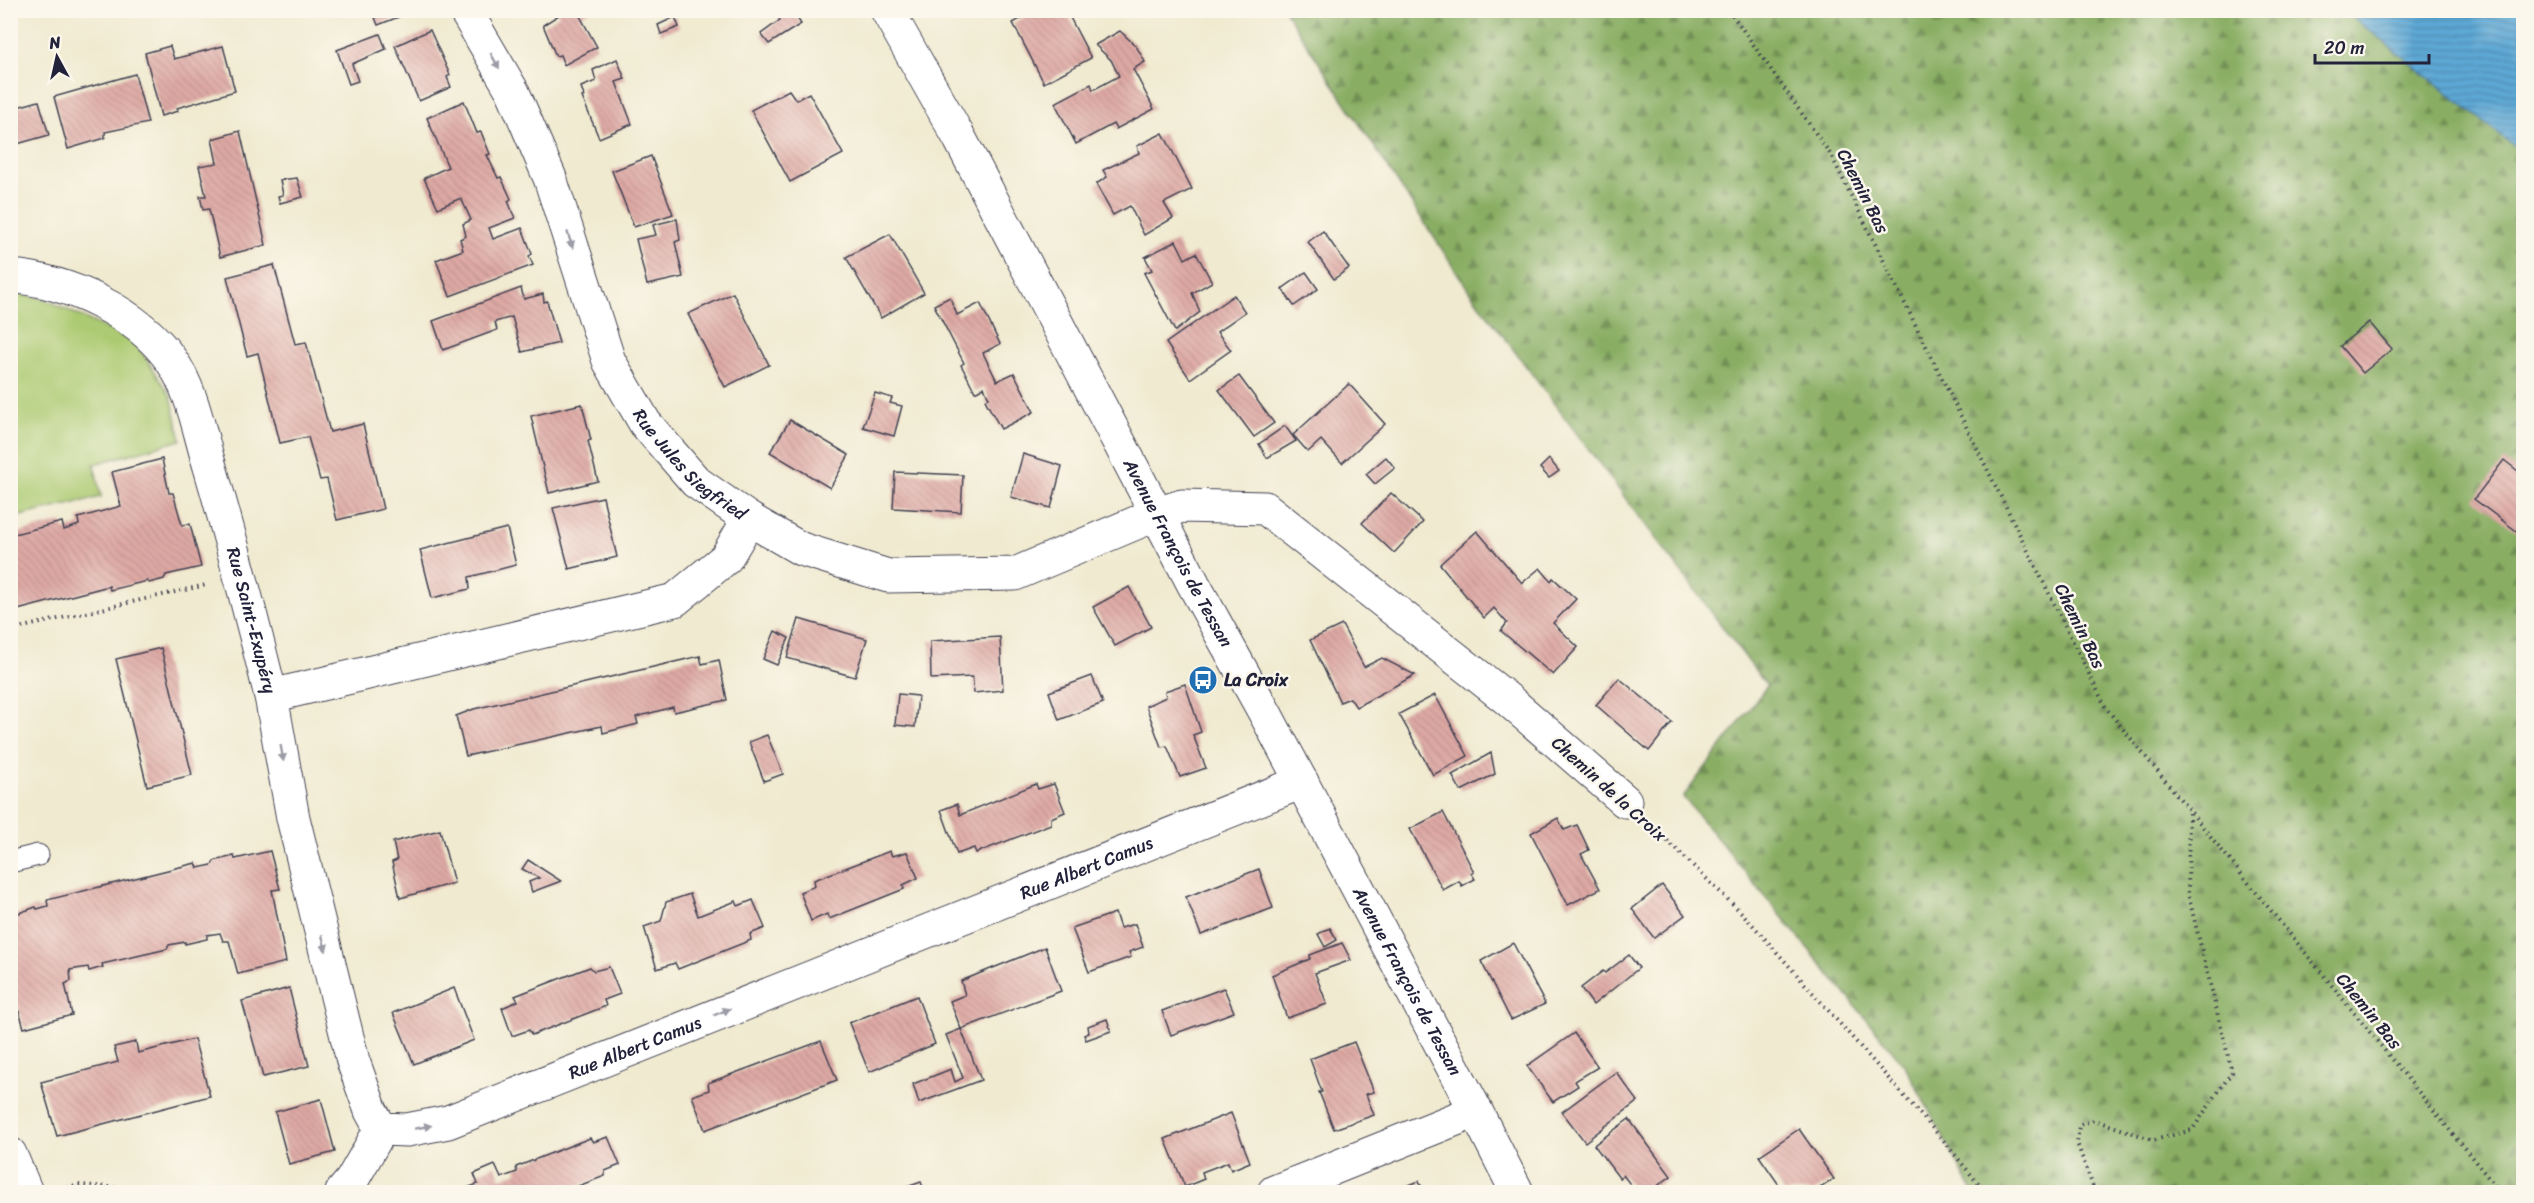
<svg xmlns="http://www.w3.org/2000/svg" width="2534" height="1203" font-family="Sriracha,sans-serif">
	<defs>
		<pattern id="forest-firs" width="22" height="20" patternUnits="userSpaceOnUse" patternTransform="scale(1.5)"><rect width="22" height="20" fill="#89ae63"/><path d="M5 1l3.5 6h-7zM16 11l3.5 6h-7z" fill="#708d53"/></pattern>
		<pattern id="water-rules" width="6" height="5" patternUnits="userSpaceOnUse" patternTransform="scale(1.5)"><rect width="6" height="5" fill="#5da8d5"/><path d="M0 2.5h6" fill="none" stroke="#4c88ae"/></pattern>
		<pattern id="building-back-hatch" width="6" height="6" patternUnits="userSpaceOnUse" patternTransform="scale(1.5)"><rect width="6" height="6" fill="#dea9a4"/><path d="M-1 5l2 2M0 0l6 6M5-1l2 2" fill="none" stroke="#be918e"/></pattern>
	</defs>
	<rect width="100%" height="100%" fill="#fbf7ec"/>
	<filter id="ink" filterUnits="userSpaceOnUse"><feTurbulence type="fractalNoise" baseFrequency=".0167" numOctaves="2"/><feDisplacementMap in="SourceGraphic" scale="12" xChannelSelector="R" yChannelSelector="G"/><feConvolveMatrix kernelMatrix="1 2 1 2 8 2 1 2 1" color-interpolation-filters="sRGB"/></filter>
	<filter id="wash" filterUnits="userSpaceOnUse"><feTurbulence type="fractalNoise" baseFrequency=".008" numOctaves="4" result="noise"/><feDisplacementMap in="SourceGraphic" scale="24" xChannelSelector="R" yChannelSelector="G"/><feGaussianBlur stdDeviation="1.35" result="paint"/><feColorMatrix in="noise" values="0 0 0 0 0 0 0 0 0 0 0 0 0 0 0 0 0 1.4 0 .05"/><feComposite in="paint" operator="in"/></filter>
	<g filter="url(#wash)">
		<rect width="100%" height="100%" fill="#f0ead0"/>
		<polygon fill="#acca71" stroke="#677656" stroke-width="1.5" points="11,293 42,298 135,342 171,396 181,440 94,464 101,497 11,518"/>
		<polygon fill="url(#forest-firs)" stroke="#56684f" stroke-width="1.5" points="1285,11 2410,11 2523,111 2523,1192 1973,1192 1905,1066 1683,797 1767,686 1470,292"/>
		<polygon fill="url(#water-rules)" stroke="#406588" stroke-width="1.5" points="2345,11 2523,11 2523,153"/>
		<g id="blocks">
			<g fill="url(#building-back-hatch)">
				<polygon points="372,10 414,10 414,11 378,25"/>
				<polygon points="556,10 591,10 580,16 597,47 564,65 560,55 556,56 543,25 559,15"/>
				<polygon points="773,10 792,10 801,24 769,44 761,34 780,20"/>
				<polygon points="1036,10 1066,10 1091,58 1044,83 1013,23"/>
				<polygon points="675,17 679,27 661,34 658,25"/>
				<polygon points="430,30 450,75 447,77 451,87 419,101 395,46"/>
				<polygon points="1120,31 1136,46 1145,62 1133,69 1154,109 1116,129 1113,124 1076,144 1055,103 1091,84 1093,90 1119,76 1111,60 1095,45"/>
				<polygon points="380,34 386,49 352,64 358,81 349,84 337,50"/>
				<polygon points="170,46 174,59 223,46 235,91 177,108 178,111 161,116 145,53"/>
				<polygon points="617,59 625,79 616,82 632,124 599,138 582,97 584,96 581,87 596,81 593,70"/>
				<polygon points="135,74 148,123 105,132 105,138 68,149 54,97"/>
				<polygon points="789,90 796,100 809,93 843,154 790,182 751,110"/>
				<polygon points="39,101 49,135 10,146 10,109"/>
				<polygon points="464,101 477,133 481,132 490,154 487,155 498,178 501,177 511,199 508,201 515,218 489,228 493,239 522,228 532,254 529,256 533,265 450,296 436,260 463,250 460,239 466,236 463,224 471,220 461,198 438,208 424,178 448,167 427,118"/>
				<polygon points="240,131 266,245 220,257 209,209 203,210 200,196 206,196 199,166 217,163 212,139"/>
				<polygon points="1163,133 1192,189 1164,203 1173,218 1144,235 1130,206 1113,215 1096,184 1107,177 1103,170 1139,153 1137,146"/>
				<polygon points="651,156 673,214 634,227 612,171"/>
				<polygon points="297,178 303,197 280,203 278,196 283,195 280,180"/>
				<polygon points="677,219 680,240 675,242 683,277 647,285 636,239 656,235 653,225"/>
				<polygon points="1323,231 1349,268 1334,279 1308,242"/>
				<polygon points="890,234 924,293 881,318 846,257"/>
				<polygon points="1176,241 1185,259 1196,253 1212,282 1192,293 1200,312 1175,331 1144,273 1152,270 1145,257"/>
				<polygon points="274,265 295,344 306,342 330,432 363,424 383,509 337,520 327,479 320,480 308,437 280,443 258,353 247,356 227,277"/>
				<polygon points="1306,272 1318,289 1294,306 1282,289"/>
				<polygon points="521,288 524,299 543,294 544,302 547,301 559,343 522,352 512,317 495,322 497,330 443,350 433,321"/>
				<polygon points="733,293 769,365 725,387 688,314"/>
				<polygon points="1234,295 1245,312 1217,332 1231,350 1190,379 1166,343"/>
				<polygon points="950,297 957,315 980,303 1000,344 983,353 997,381 1014,373 1034,412 1001,429 985,400 989,398 984,387 975,392 968,378 961,365 964,363 934,305"/>
				<polygon points="2369,322 2392,349 2363,373 2340,346"/>
				<polygon points="1239,376 1274,423 1254,437 1219,390"/>
				<polygon points="1349,384 1385,424 1342,463 1321,440 1308,452 1293,435"/>
				<polygon points="875,393 892,398 890,403 902,406 894,436 863,427"/>
				<polygon points="582,404 591,440 588,441 598,481 549,493 531,416"/>
				<polygon points="790,420 849,455 830,488 770,452"/>
				<polygon points="1285,426 1296,441 1267,458 1259,444"/>
				<polygon points="1023,454 1062,466 1051,508 1011,497"/>
				<polygon points="1386,457 1395,468 1375,484 1366,474"/>
				<polygon points="162,459 169,493 173,493 182,525 190,524 201,567 166,575 164,579 149,583 147,581 110,590 109,586 10,612 10,535 62,522 64,530 79,525 78,518 121,506 112,472"/>
				<polygon points="1549,459 1559,471 1549,478 1540,468"/>
				<polygon points="2504,460 2523,475 2523,536 2474,499"/>
				<polygon points="895,472 963,475 961,512 893,508"/>
				<polygon points="1391,493 1423,522 1394,553 1362,523"/>
				<polygon points="603,497 617,557 569,569 553,508"/>
				<polygon points="507,528 516,565 469,577 470,589 432,598 420,550"/>
				<polygon points="1477,531 1522,583 1540,568 1551,581 1553,578 1576,599 1553,623 1578,647 1553,675 1501,631 1507,623 1494,608 1484,618 1440,564"/>
				<polygon points="1129,587 1151,627 1115,646 1093,607"/>
				<polygon points="799,619 867,639 855,677 787,658"/>
				<polygon points="1342,625 1364,667 1382,658 1415,675 1356,707 1350,698 1340,702 1310,640"/>
				<polygon points="775,631 789,638 777,665 763,659"/>
				<polygon points="1000,637 1003,690 974,693 972,677 931,679 930,641"/>
				<polygon points="161,648 192,775 147,786 116,659"/>
				<polygon points="700,656 702,664 719,660 727,700 674,712 673,707 636,717 638,724 603,733 602,726 466,756 456,716 474,709"/>
				<polygon points="1092,676 1103,703 1059,720 1049,692"/>
				<polygon points="1619,678 1672,722 1649,751 1596,705"/>
				<polygon points="1185,684 1201,732 1193,735 1206,768 1180,777 1167,746 1161,747 1146,706 1166,697 1165,691"/>
				<polygon points="898,694 918,696 915,727 895,725"/>
				<polygon points="1435,695 1468,756 1433,775 1399,714"/>
				<polygon points="767,735 783,774 764,781 749,742"/>
				<polygon points="1491,753 1495,774 1461,791 1452,775"/>
				<polygon points="1036,784 1038,789 1054,784 1065,812 1051,818 1051,824 976,853 974,848 957,854 941,810 957,804 960,815"/>
				<polygon points="1443,812 1474,872 1471,873 1475,879 1462,886 1459,881 1443,890 1410,829"/>
				<polygon points="1558,818 1564,830 1577,825 1589,850 1581,854 1600,889 1568,905 1531,833"/>
				<polygon points="440,830 454,883 400,898 392,862 397,860 393,842"/>
				<polygon points="270,851 280,889 272,890 286,962 238,974 229,941 223,941 220,933 207,935 207,939 185,944 185,942 169,945 167,949 102,964 103,967 89,971 88,967 70,970 71,981 65,984 72,1015 24,1028 14,993 12,993 10,987 10,916 36,907 37,909 48,906 47,900 196,863 198,868 212,865 214,861 234,856 235,859"/>
				<polygon points="890,851 892,856 907,852 918,878 903,885 904,889 829,919 827,914 811,921 800,892 815,886 814,880"/>
				<polygon points="528,860 561,881 532,892 529,882 539,878 522,869"/>
				<polygon points="1259,869 1273,908 1201,935 1186,897"/>
				<polygon points="1662,885 1685,915 1654,938 1632,909"/>
				<polygon points="690,894 698,916 736,901 738,906 753,900 765,928 750,934 751,940 678,969 675,963 657,969 644,927 661,921 666,902"/>
				<polygon points="1115,913 1120,928 1135,924 1143,947 1129,952 1131,957 1089,972 1072,928"/>
				<polygon points="1330,928 1337,940 1325,947 1318,934"/>
				<polygon points="1342,943 1351,960 1315,973 1327,1004 1287,1018 1272,975 1310,959 1310,955"/>
				<polygon points="1513,943 1545,1004 1511,1020 1481,961"/>
				<polygon points="1045,947 1061,991 961,1029 950,1001 965,995 961,981"/>
				<polygon points="1629,955 1639,968 1593,1005 1581,988 1603,971 1605,973"/>
				<polygon points="590,967 594,971 609,967 620,994 604,1000 606,1006 532,1035 529,1030 512,1036 502,1008 518,1001 515,996"/>
				<polygon points="289,988 309,1066 263,1077 242,1001"/>
				<polygon points="454,988 474,1040 414,1064 393,1013"/>
				<polygon points="1224,988 1234,1012 1171,1035 1162,1011"/>
				<polygon points="917,996 935,1044 869,1072 849,1023"/>
				<polygon points="1107,1019 1111,1031 1086,1040 1084,1035 1089,1033 1088,1026"/>
				<polygon points="961,1029 981,1080 919,1103 913,1084 951,1069 955,1082 963,1078 946,1035"/>
				<polygon points="1574,1033 1598,1067 1575,1081 1578,1086 1553,1102 1527,1066"/>
				<polygon points="194,1039 210,1096 57,1136 41,1082 118,1062 114,1047 136,1042 138,1053"/>
				<polygon points="821,1041 837,1080 705,1130 692,1096 709,1090 708,1083"/>
				<polygon points="1354,1042 1374,1092 1366,1094 1374,1115 1334,1129 1319,1092 1322,1092 1310,1059"/>
				<polygon points="1616,1072 1638,1101 1585,1142 1562,1112"/>
				<polygon points="321,1099 335,1152 289,1164 275,1112"/>
				<polygon points="1231,1113 1250,1162 1231,1170 1228,1162 1202,1172 1204,1179 1185,1187 1165,1139"/>
				<polygon points="1629,1119 1671,1176 1649,1192 1636,1192 1623,1175 1620,1179 1594,1145"/>
				<polygon points="1799,1129 1834,1179 1814,1192 1784,1192 1759,1156"/>
				<polygon points="608,1137 620,1165 605,1171 605,1176 562,1192 455,1192 478,1184 474,1174 495,1165 501,1178 517,1172 516,1167 590,1138 593,1142"/>
				<polygon points="1419,1181 1424,1192 1392,1192"/>
				<polygon points="921,1182 925,1192 893,1192"/>
			</g>
		</g>
	</g>
	<g filter="url(#ink)">
		<use href="#blocks" fill-opacity="0" stroke="#414051" stroke-width="1.5"/>
		<g fill="none" stroke-linecap="round" stroke-linejoin="round">
			<g stroke="#414051" stroke-width="23">
				<polyline id="service" points="10,862 38,855"/>
			</g>
			<g stroke="#414051" stroke-width="35">
				<polyline id="pedestrian" points="342,1192 352,1180 381,1129"/>
			</g>
			<g stroke="#414051" stroke-width="35">
				<g id="minor">
					<path id="s1" d="M465 10 513 92 550 178 609 361 645 423 696 482 749 519 801 549 888 576 1015 574 1157 514 1182 506 1265 508 1506 698 1625 801"/>
					<path id="s2" d="M10 276C68 281 137 312 171 360 193 391 199 432 210 467 232 543 252 619 271 696L675 600 726 558 749 519"/>
					<path id="s3" d="M271 696 293 818 353 1061 371 1111 381 1129 407 1130 448 1122 1302 782"/>
					<polyline points="10,1154 26,1192"/>
					<polyline points="1274,1192 1476,1111"/>
				</g>
			</g>
			<g stroke="#414051" stroke-width="35">
				<g id="tertiary">
					<path id="s4" d="M887 10 960 139 1194 585 1266 715 1476 1111 1517 1192"/>
				</g>
			</g>
			<g stroke="#414051" stroke-width="4" stroke-dasharray="1.5 4.5" stroke-linecap="butt">
				<polyline points="1729,10 1831,155 2106,708 2500,1192"/>
				<polyline points="10,630 206,585"/>
				<polyline points="1650,824 1743,914 1943,1140 1985,1192"/>
				<polyline points="61,1189 80,1185 137,1189 143,1192"/>
				<polyline points="2095,1192 2077,1143 2079,1125 2094,1120 2154,1140 2192,1130 2232,1072 2188,894 2189,810"/>
			</g>
			<use href="#service" stroke="#fff" stroke-width="21"/>
			<use href="#pedestrian" stroke="#fff" stroke-width="33"/>
			<use href="#minor" stroke="#fff" stroke-width="33"/>
			<use href="#tertiary" stroke="#fff" stroke-width="33"/>
		</g>
		<defs><path id="oneway-solid" d="M-6-.8H1V-3.2L6.5 0L1 3.2V.8H-6Z" transform="scale(1.5)"/></defs>
		<g fill="#9c9ca7">
			<use href="#oneway-solid" transform="translate(495 61) rotate(60)"/>
			<use href="#oneway-solid" transform="translate(570 240) rotate(72)"/>
			<use href="#oneway-solid" transform="translate(282 753) rotate(80)"/>
			<use href="#oneway-solid" transform="translate(324 943) rotate(76)"/>
			<use href="#oneway-solid" transform="translate(722 1012) rotate(-22)"/>
			<use href="#oneway-solid" transform="translate(423 1127) rotate(-11)"/>
		</g>
	</g>
	<defs>
		<g id="bus-disc" transform="scale(1.5)"><circle r="9.5" fill="#1f6fb2" stroke="#fbf7ec"/><path d="M-5-6H5V4H4V6H2V4H-2V6H-4V4H-5ZM-3.5-4V0h7V-4ZM-3.5 1.2v1.5H-2V1.2ZM2 1.2v1.5H3.5V1.2Z" fill="#fff"/></g>
	</defs>
	<g fill-rule="evenodd">
		<use href="#bus-disc" x="1203" y="680"/>
	</g>
	<g text-anchor="middle" stroke-width="5" stroke-linejoin="round" paint-order="stroke">
		<g font-size="18" fill="#22223b" stroke="#fbf7ec">
			<text transform="translate(1863 191) rotate(63)" y="6">Chemin Bas</text>
			<text dy="6" stroke="none"><textPath href="#s1" startOffset="514">Rue Jules Siegfried</textPath></text>
			<text dy="6" stroke="none"><textPath href="#s4" startOffset="616">Avenue François de Tessan</textPath></text>
			<text dy="6" stroke="none"><textPath href="#s2" startOffset="460">Rue Saint-Exupéry</textPath></text>
			<text transform="translate(2080 626) rotate(64)" y="6">Chemin Bas</text>
			<text transform="translate(1609 789) rotate(42)" y="6">Chemin de la Croix</text>
			<text dy="6" stroke="none"><textPath href="#s3" startOffset="1203">Rue Albert Camus</textPath></text>
			<text dy="6" stroke="none"><textPath href="#s4" startOffset="1102">Avenue François de Tessan</textPath></text>
			<text transform="translate(2369 1011) rotate(51)" y="6">Chemin Bas</text>
			<text dy="6" stroke="none"><textPath href="#s3" startOffset="717">Rue Albert Camus</textPath></text>
		</g>
		<g font-size="18" font-weight="bold" fill="#22223b" stroke="#fbf7ec" text-anchor="start">
			<text x="1224" y="686">La Croix</text>
		</g>
	</g>
	<rect width="2534" height="1203" fill="none" stroke="#fbf7ec" stroke-width="36"/>
	<g transform="translate(57 57) rotate(352)" stroke="#fbf7ec" stroke-width="4.5" paint-order="stroke">
	<path d="M0-4.5L10 22L0 15L-10 22Z" fill="#22223b"/>
	<text y="-9" font-size="16" font-weight="bold" text-anchor="middle" fill="#22223b">N</text>
	</g>
	<path d="M2315 54v9h114v-9" fill="none" stroke="#22223b" stroke-width="3"/>
	<text x="2324" y="54" font-size="18" fill="#22223b" stroke="#fbf7ec" stroke-width="4.5" paint-order="stroke">20 m</text>
</svg>
